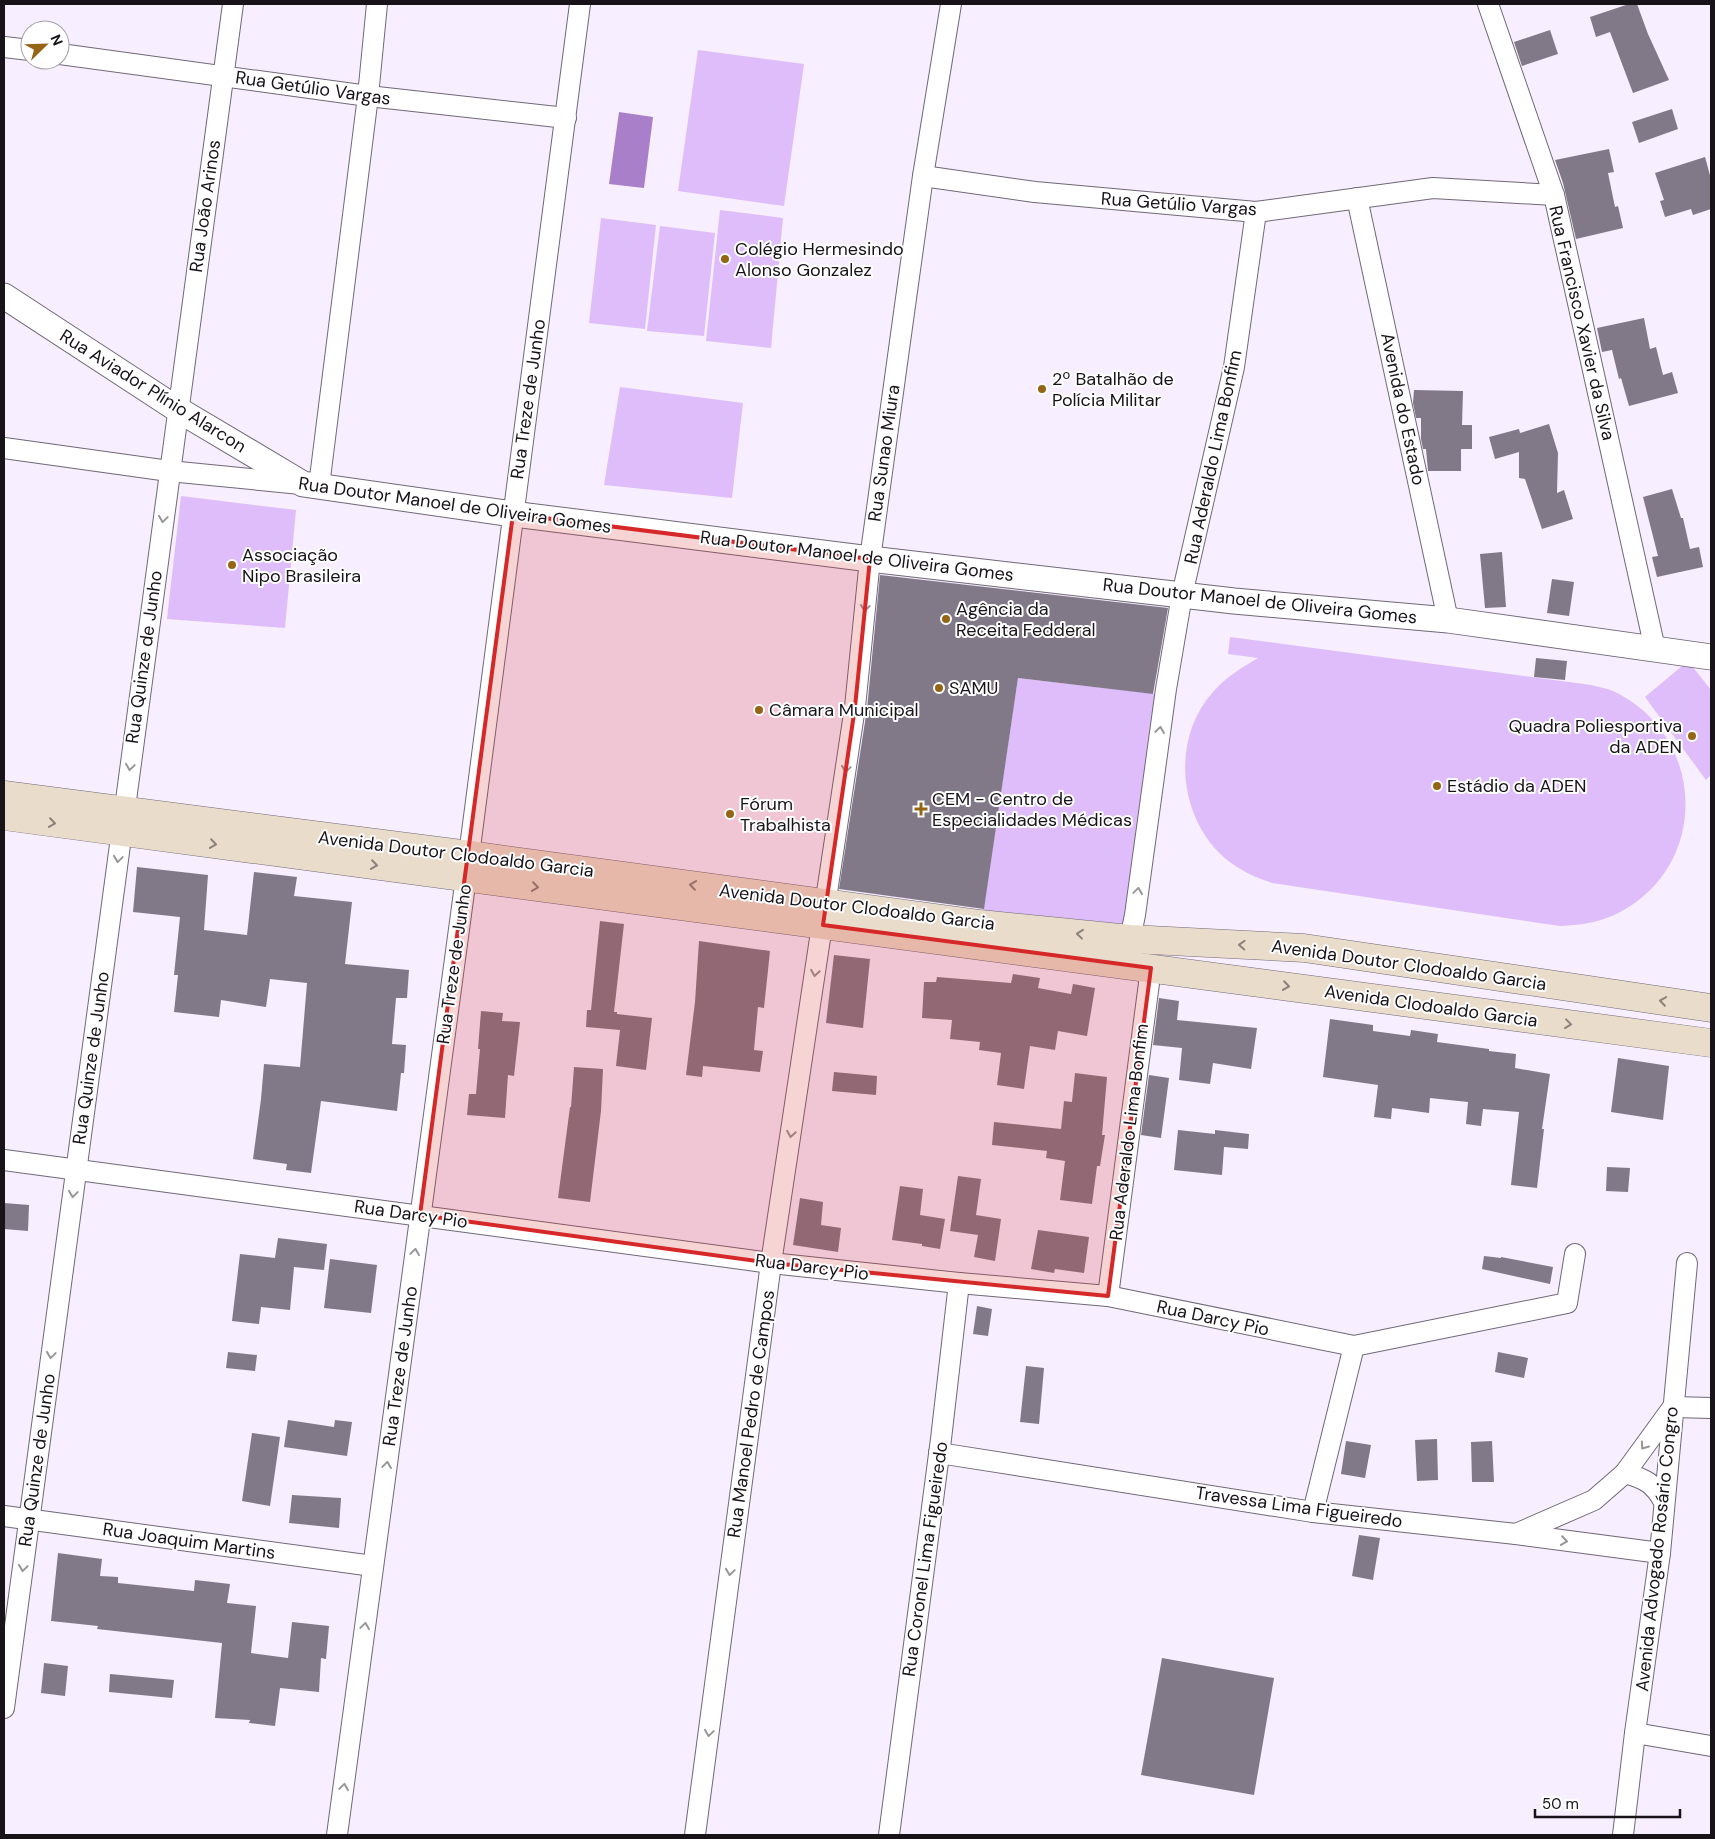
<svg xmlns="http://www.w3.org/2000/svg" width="1715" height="1839" font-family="'DM Sans',sans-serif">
	<rect width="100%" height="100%" fill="#f7eeff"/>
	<g fill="#dfbdfa">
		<polygon points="698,50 804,64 784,206 678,191"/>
		<polygon points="720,210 783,218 771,348 706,341"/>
		<polygon points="601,218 656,225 645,329 589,323"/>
		<polygon points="660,226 715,233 704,336 647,331"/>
		<polygon points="620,387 743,403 732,498 604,485"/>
		<polygon points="181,496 296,510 285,628 167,619"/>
		<path d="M1230 637 1591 685C1598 687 1606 688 1613 691 1705 734 1711 862 1622 911 1603 922 1582 925 1560 926L1272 883C1260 879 1248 874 1237 867 1180 831 1167 743 1213 692 1226 677 1241 668 1258 658L1228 654Z"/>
		<polygon points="1688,661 1711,690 1711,775 1706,780 1645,697"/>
		<polygon points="1018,678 1156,694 1123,932 982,919"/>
	</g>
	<polygon fill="#aa7fca" points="619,112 653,117 644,188 609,184"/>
	<g fill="#817988">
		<polygon points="1629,4 1637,4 1648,34 1669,80 1633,93 1610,32 1596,37 1590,17"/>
		<polygon points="1550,30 1558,54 1522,66 1514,42"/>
		<polygon points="1672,109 1678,129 1639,143 1632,122"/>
		<polygon points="1609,149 1614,172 1608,173 1615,207 1618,206 1623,228 1576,239 1563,183 1555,160"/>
		<polygon points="1705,157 1711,179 1711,209 1693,215 1691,209 1665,217 1660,201 1664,200 1655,173"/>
		<polygon points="1644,318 1650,349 1656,347 1663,375 1672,372 1678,393 1629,406 1621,378 1619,379 1612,350 1602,352 1597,328"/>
		<polygon points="1414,390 1463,391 1462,425 1472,425 1472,449 1461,449 1461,471 1428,471 1426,449 1423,449 1421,439 1421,418 1416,418 1413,403"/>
		<polygon points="1549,424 1558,453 1557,493 1564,490 1573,519 1542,529 1525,479 1519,478 1519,452 1495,459 1489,437 1519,429 1520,433"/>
		<polygon points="1672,489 1681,518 1683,518 1690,549 1699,547 1703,567 1657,577 1652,557 1658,556 1643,497"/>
		<polygon points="1502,552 1506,607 1485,608 1480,554"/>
		<polygon points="880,575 1168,608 1153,694 1018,678 984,909 839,889 867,709"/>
		<polygon points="1552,579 1574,582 1569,616 1547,613"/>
		<polygon points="1536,658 1567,661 1565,680 1534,677"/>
		<polygon points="137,867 208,875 204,930 247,935 254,872 297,877 294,896 352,902 345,964 409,970 407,998 396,998 392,1044 406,1045 404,1073 401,1073 397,1111 321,1101 311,1173 286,1170 287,1164 253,1159 261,1099 264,1064 300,1067 307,983 270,979 266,1007 221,1000 219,1017 174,1012 178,975 174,975 180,917 133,912"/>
		<polygon points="600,921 624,924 614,1012 617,1012 617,1014 652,1018 646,1070 616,1066 620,1030 586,1027 587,1010 591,1010"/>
		<polygon points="699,941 770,951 764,1008 758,1007 754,1050 763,1051 760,1072 703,1066 702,1077 686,1075 695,1002"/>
		<polygon points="834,955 870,959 863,1028 826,1023"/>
		<polygon points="1013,974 1040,978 1038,988 1071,994 1073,984 1095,988 1087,1036 1058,1031 1055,1050 1030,1046 1024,1089 997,1085 1001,1053 979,1050 980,1042 950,1039 952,1020 922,1018 924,982 936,982 937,977 1011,983"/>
		<polygon points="1159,998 1179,1001 1177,1020 1257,1028 1251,1069 1213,1063 1210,1084 1179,1080 1182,1048 1153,1045"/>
		<polygon points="481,1011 503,1013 502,1021 520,1022 514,1076 508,1075 505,1118 467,1115 469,1094 476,1094 480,1049 478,1049"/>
		<polygon points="1330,1019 1373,1025 1373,1031 1410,1036 1411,1030 1438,1034 1437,1042 1489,1049 1489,1051 1516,1054 1515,1068 1550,1074 1542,1129 1544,1129 1537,1188 1511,1185 1519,1112 1483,1109 1481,1126 1466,1124 1468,1102 1430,1098 1429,1113 1392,1108 1391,1119 1374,1117 1378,1085 1323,1077"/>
		<polygon points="1618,1058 1669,1066 1663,1120 1611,1112"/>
		<polygon points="574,1067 603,1069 601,1111 590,1202 558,1198 570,1107 571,1107"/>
		<polygon points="834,1072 877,1076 876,1095 832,1091"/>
		<polygon points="1075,1073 1107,1077 1102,1135 1105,1135 1100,1166 1097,1166 1092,1204 1060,1200 1065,1161 1046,1158 1047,1151 992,1145 994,1122 1061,1129 1064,1101 1072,1102"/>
		<polygon points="1149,1075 1169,1078 1161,1138 1141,1135"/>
		<polygon points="1178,1130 1215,1134 1215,1130 1249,1134 1248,1149 1224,1147 1222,1175 1174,1170"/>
		<polygon points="1607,1167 1630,1168 1628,1192 1606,1191"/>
		<polygon points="958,1176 981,1179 976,1215 1001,1219 995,1261 974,1257 978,1235 950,1231"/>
		<polygon points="900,1186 923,1189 920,1215 945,1219 940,1249 922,1246 922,1244 892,1240"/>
		<polygon points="800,1198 823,1202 821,1225 841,1228 838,1252 793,1245"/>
		<polygon points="4,1203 29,1205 28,1231 4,1229"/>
		<polygon points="1038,1230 1089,1237 1084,1273 1055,1269 1054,1273 1031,1269"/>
		<polygon points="278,1238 327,1244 324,1270 294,1267 290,1310 261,1307 259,1324 232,1321 240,1254 275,1258"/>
		<polygon points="1484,1256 1501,1258 1501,1257 1553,1267 1550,1284 1482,1269"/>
		<polygon points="330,1259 377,1265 371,1313 324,1308"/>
		<polygon points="977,1306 992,1309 988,1336 973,1334"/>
		<polygon points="228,1352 257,1355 255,1371 226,1368"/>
		<polygon points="1498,1352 1528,1358 1524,1378 1495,1372"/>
		<polygon points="1026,1366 1044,1368 1039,1424 1020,1422"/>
		<polygon points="288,1420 334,1427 335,1420 352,1422 347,1456 284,1447"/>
		<polygon points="252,1433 280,1437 270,1506 242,1501"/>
		<polygon points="1437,1439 1438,1480 1417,1481 1415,1440"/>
		<polygon points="1346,1441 1371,1445 1365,1478 1341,1474"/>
		<polygon points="1492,1441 1494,1482 1472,1482 1471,1442"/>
		<polygon points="292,1495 341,1498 339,1528 289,1523"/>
		<polygon points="1359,1535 1380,1538 1373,1580 1352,1576"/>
		<polygon points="58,1553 102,1559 100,1576 118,1577 118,1583 194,1591 195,1580 230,1584 227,1603 256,1606 251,1653 288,1658 292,1622 329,1626 326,1659 321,1658 319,1692 280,1688 275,1726 249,1723 250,1720 215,1718 222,1643 97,1629 98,1626 51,1621"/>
		<polygon points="1162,1658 1274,1678 1254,1795 1141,1775"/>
		<polygon points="44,1663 68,1666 65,1696 41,1693"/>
		<polygon points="110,1674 174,1680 172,1698 109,1692"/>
	</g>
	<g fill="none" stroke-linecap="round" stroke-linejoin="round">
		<g stroke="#706877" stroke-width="22">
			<g id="minor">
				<polyline points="1488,4 1554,195 1655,649"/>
				<polyline points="4,47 30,50"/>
				<polyline points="60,54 368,96 566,118"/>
				<polyline points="923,176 1035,192 1256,212 1433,188 1554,195"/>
				<polyline points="1357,198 1448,620"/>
				<polyline points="4,448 169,471 301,484"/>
				<polyline points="319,486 368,96 377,4"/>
				<polyline points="1130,939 1135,915 1166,689 1182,595 1234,367 1256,212"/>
				<polyline points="4,1160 771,1263 959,1283 1108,1296 1354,1346 1567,1303 1575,1254"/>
				<polyline points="1108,1296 1151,968"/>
				<polyline points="1673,1407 1711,1408"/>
				<polyline points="939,1453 1313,1512 1516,1534 1660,1553"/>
				<path d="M1625 1473C1645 1479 1654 1483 1664 1502"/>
				<polyline points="1313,1512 1354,1346"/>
				<polyline points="4,1516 373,1566"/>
				<polyline points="1516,1534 1594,1500 1625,1473 1673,1407"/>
				<polyline points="4,1708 233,4"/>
				<polyline points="1635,1733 1711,1746"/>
				<polyline points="337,1835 469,855 580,4"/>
				<polyline points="695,1835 771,1263 855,707 870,559 903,320 923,176 951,4"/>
				<polyline points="889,1835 941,1439 959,1283"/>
				<polyline points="1623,1835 1635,1733 1660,1553 1687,1263"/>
			</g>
		</g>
		<g stroke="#706877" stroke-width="27">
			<polyline id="tertiary" points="4,296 177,409 303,484 513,514 870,559 1234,601 1448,620 1711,657"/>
		</g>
		<g stroke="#706877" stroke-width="29">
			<g id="secondary">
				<polyline points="4,795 469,855 980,924 1130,939 1304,948 1711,1008"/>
				<polyline points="4,816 1711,1043"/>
			</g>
		</g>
		<use href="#minor" stroke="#fff" stroke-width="20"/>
		<use href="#tertiary" stroke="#fff" stroke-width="25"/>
		<use href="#secondary" stroke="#e9dccb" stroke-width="28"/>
	</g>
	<defs><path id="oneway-chevron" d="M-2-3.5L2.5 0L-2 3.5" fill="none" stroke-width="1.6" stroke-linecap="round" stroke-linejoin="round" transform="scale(1.25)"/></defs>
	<g stroke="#979598">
		<use href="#oneway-chevron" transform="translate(163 519) rotate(98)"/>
		<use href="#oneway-chevron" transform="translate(865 608) rotate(96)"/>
		<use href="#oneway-chevron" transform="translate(1160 730) rotate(-82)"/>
		<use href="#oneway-chevron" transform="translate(130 767) rotate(98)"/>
		<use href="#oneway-chevron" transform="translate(846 769) rotate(98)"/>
		<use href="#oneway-chevron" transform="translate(118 859) rotate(98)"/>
		<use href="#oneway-chevron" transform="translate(1138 891) rotate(-82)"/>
		<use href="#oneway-chevron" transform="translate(815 973) rotate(99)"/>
		<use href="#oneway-chevron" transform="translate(791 1134) rotate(99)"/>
		<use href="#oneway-chevron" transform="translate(73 1194) rotate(98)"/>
		<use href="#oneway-chevron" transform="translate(415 1252) rotate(-82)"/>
		<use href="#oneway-chevron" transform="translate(51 1355) rotate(98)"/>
		<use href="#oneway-chevron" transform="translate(1644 1446) rotate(126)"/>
		<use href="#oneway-chevron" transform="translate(387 1465) rotate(-82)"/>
		<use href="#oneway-chevron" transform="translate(1564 1541) rotate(8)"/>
		<use href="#oneway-chevron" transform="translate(23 1568) rotate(98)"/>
		<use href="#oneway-chevron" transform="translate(730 1572) rotate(98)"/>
		<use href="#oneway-chevron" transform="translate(365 1626) rotate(-82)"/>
		<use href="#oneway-chevron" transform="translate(709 1733) rotate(98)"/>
		<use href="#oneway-chevron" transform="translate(344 1787) rotate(-82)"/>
	</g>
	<g stroke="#8a827b">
		<use href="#oneway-chevron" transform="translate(52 823) rotate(8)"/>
		<use href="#oneway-chevron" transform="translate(213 844) rotate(8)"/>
		<use href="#oneway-chevron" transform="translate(374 865) rotate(8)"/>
		<use href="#oneway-chevron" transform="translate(693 885) rotate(-172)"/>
		<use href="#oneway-chevron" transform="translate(535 887) rotate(8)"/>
		<use href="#oneway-chevron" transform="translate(1080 934) rotate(-174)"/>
		<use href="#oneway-chevron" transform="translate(1242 945) rotate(-177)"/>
		<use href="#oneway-chevron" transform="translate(1286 986) rotate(8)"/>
		<use href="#oneway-chevron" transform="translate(1663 1001) rotate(-172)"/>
		<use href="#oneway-chevron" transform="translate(1568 1024) rotate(7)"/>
	</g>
	<path fill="#d62828" fill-opacity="0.2" stroke="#d62828" stroke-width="4" stroke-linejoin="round" d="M513 514 870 559 855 707 823 925 1151 968 1108 1296 771 1263 420 1215Z"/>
	<g fill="#956415" stroke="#fff" stroke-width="2">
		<circle cx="725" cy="259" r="5"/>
		<circle cx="1042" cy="389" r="5"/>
		<circle cx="232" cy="565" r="5"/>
		<circle cx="946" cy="619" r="5"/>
		<circle cx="939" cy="688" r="5"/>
		<circle cx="759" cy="710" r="5"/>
		<circle cx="1692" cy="736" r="5"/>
		<circle cx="1437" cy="786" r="5"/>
		<path d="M918.5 801.5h5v5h5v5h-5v5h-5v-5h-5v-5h5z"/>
		<circle cx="730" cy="814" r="5"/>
	</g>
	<g text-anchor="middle" stroke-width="4" stroke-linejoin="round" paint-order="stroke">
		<g font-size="18" fill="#171319" stroke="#fff">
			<text transform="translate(313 88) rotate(8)" y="6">Rua Getúlio Vargas</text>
			<text transform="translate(1179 204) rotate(4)" y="6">Rua Getúlio Vargas</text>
			<text transform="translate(205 206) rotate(-82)" y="6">Rua João Arinos</text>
			<text transform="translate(1582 323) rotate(77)" y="6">Rua Francisco Xavier da Silva</text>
			<text transform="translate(153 391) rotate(32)" y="6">Rua Aviador Plínio Alarcon</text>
			<text transform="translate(528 399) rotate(-82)" y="6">Rua Treze de Junho</text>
			<text transform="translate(1403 409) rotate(78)" y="6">Avenida do Estado</text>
			<text transform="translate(884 453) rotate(-82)" y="6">Rua Sunao Miura</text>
			<text transform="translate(1213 457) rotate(-78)" y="6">Rua Aderaldo Lima Bonfim</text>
			<text transform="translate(455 505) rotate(8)" y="6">Rua Doutor Manoel de Oliveira Gomes</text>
			<text transform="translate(857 556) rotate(7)" y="6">Rua Doutor Manoel de Oliveira Gomes</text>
			<text transform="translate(1260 601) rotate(6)" y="6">Rua Doutor Manoel de Oliveira Gomes</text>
			<text transform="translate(144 657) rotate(-82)" y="6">Rua Quinze de Junho</text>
			<text transform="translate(456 854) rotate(7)" y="6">Avenida Doutor Clodoaldo Garcia</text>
			<text transform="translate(857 907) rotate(7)" y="6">Avenida Doutor Clodoaldo Garcia</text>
			<text transform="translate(454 964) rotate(-82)" y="6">Rua Treze de Junho</text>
			<text transform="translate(1409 965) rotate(8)" y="6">Avenida Doutor Clodoaldo Garcia</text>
			<text transform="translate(1431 1006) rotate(8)" y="6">Avenida Clodoaldo Garcia</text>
			<text transform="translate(91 1058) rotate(-82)" y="6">Rua Quinze de Junho</text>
			<text transform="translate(1129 1132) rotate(-83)" y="6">Rua Aderaldo Lima Bonfim</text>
			<text transform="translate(411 1214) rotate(8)" y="6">Rua Darcy Pio</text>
			<text transform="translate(812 1267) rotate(7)" y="6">Rua Darcy Pio</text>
			<text transform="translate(1213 1318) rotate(12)" y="6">Rua Darcy Pio</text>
			<text transform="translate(400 1366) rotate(-82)" y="6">Rua Treze de Junho</text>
			<text transform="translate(751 1414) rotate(-82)" y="6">Rua Manoel Pedro de Campos</text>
			<text transform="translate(37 1460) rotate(-82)" y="6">Rua Quinze de Junho</text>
			<text transform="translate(1299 1507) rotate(8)" y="6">Travessa Lima Figueiredo</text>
			<text transform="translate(189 1541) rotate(8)" y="6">Rua Joaquim Martins</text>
			<text transform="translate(1657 1549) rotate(-84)" y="6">Avenida Advogado Rosário Congro</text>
			<text transform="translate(925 1559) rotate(-82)" y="6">Rua Coronel Lima Figueiredo</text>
		</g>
		<g font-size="18" fill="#171319" stroke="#fff" text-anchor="start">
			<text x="735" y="255">Colégio Hermesindo<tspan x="735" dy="21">Alonso Gonzalez</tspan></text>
			<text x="1052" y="385">2º Batalhão de<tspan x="1052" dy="21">Polícia Militar</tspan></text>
			<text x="242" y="561">Associação<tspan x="242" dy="21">Nipo Brasileira</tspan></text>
			<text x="956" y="615">Agência da<tspan x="956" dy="21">Receita Fedderal</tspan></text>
			<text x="949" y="694">SAMU</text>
			<text x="769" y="716">Câmara Municipal</text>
			<text x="1682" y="732" text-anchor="end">Quadra Poliesportiva<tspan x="1682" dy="21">da ADEN</tspan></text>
			<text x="1447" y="792">Estádio da ADEN</text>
			<text x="932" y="805">CEM - Centro de<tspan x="932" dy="21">Especialidades Médicas</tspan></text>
			<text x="740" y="810">Fórum<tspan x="740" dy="21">Trabalhista</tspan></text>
		</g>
	</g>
	<rect width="1715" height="1839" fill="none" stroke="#171319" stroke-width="10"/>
	<g transform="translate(45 45) rotate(67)"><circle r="24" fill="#ffffff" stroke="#a2a1a3"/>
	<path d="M0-4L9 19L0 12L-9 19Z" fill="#956415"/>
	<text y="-8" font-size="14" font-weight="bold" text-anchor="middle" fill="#171319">N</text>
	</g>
	<path d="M1535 1809v8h145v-8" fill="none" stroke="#171319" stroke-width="2.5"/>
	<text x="1542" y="1809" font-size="15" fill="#171319" stroke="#ffffff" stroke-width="4" paint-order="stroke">50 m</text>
</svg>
